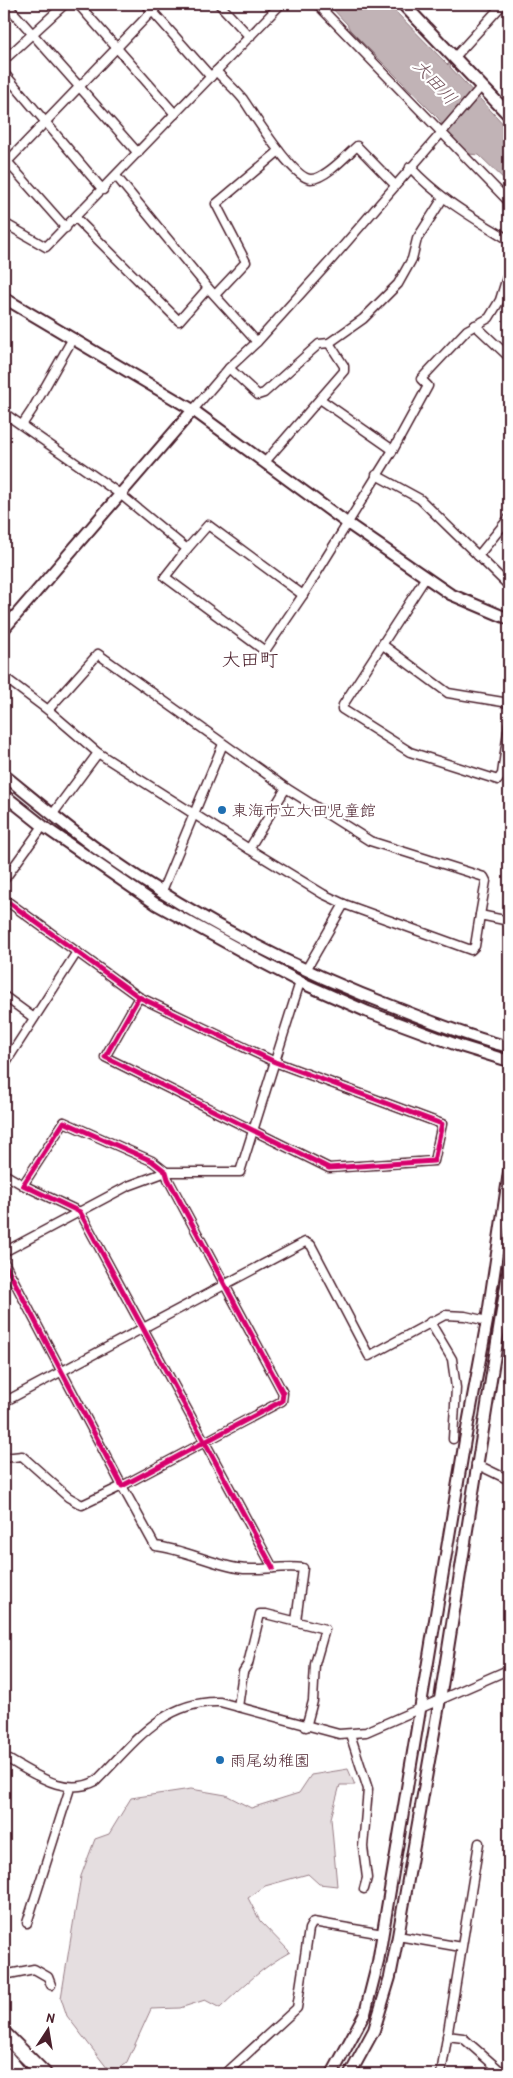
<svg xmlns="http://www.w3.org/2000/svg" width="513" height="2078" font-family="'Patrick Hand','Klee One',sans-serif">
	<rect width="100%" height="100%" fill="#fff"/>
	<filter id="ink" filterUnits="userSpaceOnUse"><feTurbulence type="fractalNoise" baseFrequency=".02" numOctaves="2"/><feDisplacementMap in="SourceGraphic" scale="10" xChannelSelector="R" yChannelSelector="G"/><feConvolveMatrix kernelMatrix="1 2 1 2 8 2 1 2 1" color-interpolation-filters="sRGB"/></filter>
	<g filter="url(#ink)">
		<path fill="#e5dee0" stroke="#987e86" d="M348 1769 355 1785H340L331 1818 337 1886 319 1884 308 1874 265 1886 248 1898 260 1921 290 1952C264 1966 242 1987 220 2008L205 2000 180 2008 151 2009 126 2064 111 2073 67 2016 61 1998 81 1876 95 1839 109 1834 131 1798 191 1789 226 1795 251 1808 299 1793 311 1775Z"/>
		<polygon fill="#c1b3b6" stroke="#91787e" points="328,4 388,4 448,65 449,63 451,65 450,67 509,130 509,184 479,155 469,154 453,140 438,118 350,30 347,24"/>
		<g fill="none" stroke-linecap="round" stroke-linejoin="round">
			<g stroke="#4a1f2b" stroke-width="11">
				<g id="minor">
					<polyline points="6,4 138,153"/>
					<polyline points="78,4 175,114"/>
					<polyline points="146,4 211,77"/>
					<polyline points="219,4 250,37"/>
					<polyline points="317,4 509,202"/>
					<polyline points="454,58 503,4"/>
					<polyline points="4,60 65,4"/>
					<path d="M216 71C225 81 235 89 243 99 254 115 293 179 311 179 325 179 347 155 357 146L395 185"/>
					<polyline points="4,73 103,190"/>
					<polyline points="4,158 66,228"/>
					<polyline points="4,165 159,4"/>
					<path d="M410 167C438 198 474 218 509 240"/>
					<polyline points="116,176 208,288 257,342"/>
					<polyline points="76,218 179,321 208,288"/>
					<polyline points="4,223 46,247 281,4"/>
					<polyline points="215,295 246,262 216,204 279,151"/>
					<polyline points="475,325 509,357"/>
					<polyline points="229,368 258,395 264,393 319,344 329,343 363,319 398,284 412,259 417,239 443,198"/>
					<polyline points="320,399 393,450"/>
					<polyline points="193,410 229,368 257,342 332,259 481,87"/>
					<polyline points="4,413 120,494 187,549 165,577 265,651 303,595 393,450 428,386 421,379 467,330 489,318 500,300 509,271"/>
					<polyline points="22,425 32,410 73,338"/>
					<polyline points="265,462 344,371 344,366 329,343"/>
					<polyline points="376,475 420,499 509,586"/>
					<polyline points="187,549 208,525 303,595"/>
					<polyline points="478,556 509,518"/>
					<polyline points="426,577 343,705 342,709 410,752 498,780 502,774 509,724"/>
					<polyline points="383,645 448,693 509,703"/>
					<polyline points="4,677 48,710 98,753 52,815"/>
					<polyline points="48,710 98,654 286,788 370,841 484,877 486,881 480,915"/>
					<polyline points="98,753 249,849 323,894 344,904 471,950 475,946 480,915 509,921"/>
					<polyline points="249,849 286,788"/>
					<polyline points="4,880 43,826"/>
					<polyline points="162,891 223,744"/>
					<polyline points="4,899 139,997 275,1062 442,1124 434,1161 329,1168 105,1057 139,997"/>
					<polyline points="306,970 344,904"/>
					<polyline points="4,996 34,1018"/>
					<polyline points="4,1065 77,952"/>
					<polyline points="4,1174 23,1185"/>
					<polyline points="4,1252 128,1186 166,1172 240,1172 300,982"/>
					<polyline points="4,1262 122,1486 282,1401 283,1393 168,1179 166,1172 152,1161 64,1122 23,1185 80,1212 273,1568"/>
					<polyline points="430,1322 452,1359 456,1388 453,1439"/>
					<polyline points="4,1402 305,1242 311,1245 369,1356 445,1315 465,1316 487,1321"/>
					<path d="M4 1458 22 1456 68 1497 82 1505 122 1486 155 1546C183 1549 209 1563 237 1568 259 1572 280 1565 303 1568L296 1621"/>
					<polyline points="476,1464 509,1480"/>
					<polyline points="238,1707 243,1672 248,1664 260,1614 266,1614 325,1629 315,1664 313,1701 306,1727"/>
					<polyline points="350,1734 368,1789 363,1847 367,1878 364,1889"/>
					<path d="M4 1757C32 1772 64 1798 96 1781 133 1744 163 1700 220 1702L339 1734 366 1732 508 1670 509 1668"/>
					<polyline points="27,1923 70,1788"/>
					<polyline points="398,1936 461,1947"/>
					<polyline points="4,1975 34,1969 48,1977 51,1985"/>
					<polyline points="447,2036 463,2038 504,2074"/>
					<polyline points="225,2074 297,2008 309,1929 313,1922 383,1934"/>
					<polyline points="441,2074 479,1843"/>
				</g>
			</g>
			<g stroke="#4a1f2b" stroke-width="14">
				<g id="tertiary">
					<polyline points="4,298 193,410 347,523 450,594 509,619"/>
					<polyline points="4,629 193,410"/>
					<path d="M4 775C36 801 68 828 101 852 194 918 296 970 402 1010 437 1024 473 1038 509 1047"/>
					<polyline points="4,795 43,826 156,904 258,960 300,982 368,1012 457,1045 509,1061"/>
					<polyline points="332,2074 365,2013 378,1962 465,1440 487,1321 509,1172"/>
					<polyline points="350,2074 374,2030 390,1977 398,1936 440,1699 509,1267"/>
				</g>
			</g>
			<g stroke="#4a1f2b" stroke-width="15">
				<polyline id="secondary" points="403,4 509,115"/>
			</g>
			<g stroke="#4a1f2b" stroke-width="18">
				<g id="trunk">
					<polyline points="4,2034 44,2074"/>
					<polyline points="4,2055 20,2074"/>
				</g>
			</g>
			<use href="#minor" stroke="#fff" stroke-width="8"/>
			<use href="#tertiary" stroke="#fff" stroke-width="10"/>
			<use href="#secondary" stroke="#fff" stroke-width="11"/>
			<use href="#trunk" stroke="#fff" stroke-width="14"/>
			<g stroke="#fff" stroke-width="8">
				<g id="cycleway">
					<polyline points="4,899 139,997 275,1062 442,1124 434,1161 329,1168 105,1057 139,997"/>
					<polyline points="4,1262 122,1486 282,1401 283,1393 168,1179 166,1172 152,1161 64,1122 23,1185 80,1212 273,1568"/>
				</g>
			</g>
			<use href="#cycleway" stroke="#d6006c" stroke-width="5"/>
		</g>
	</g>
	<g fill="#1f6fb2" stroke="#fff" stroke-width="2">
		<circle cx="222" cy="810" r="5"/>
		<circle cx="220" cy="1760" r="5"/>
	</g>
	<g text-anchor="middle" stroke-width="4.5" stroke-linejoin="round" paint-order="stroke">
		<g font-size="16" fill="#4a1f2b" stroke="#fff" text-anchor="start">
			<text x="232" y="816">東海市立大田児童館</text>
			<text x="230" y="1766">雨尾幼稚園</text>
		</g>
		<g font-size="18" font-style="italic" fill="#74535c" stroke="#fff">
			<text transform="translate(435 82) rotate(47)" y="6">大田川</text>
		</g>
		<g font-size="19" fill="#4a1f2b" stroke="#fff">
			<text x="250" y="666">大田町</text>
		</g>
	</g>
	<rect width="513" height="2078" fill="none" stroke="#fff" stroke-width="20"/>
	<rect x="10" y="10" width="493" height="2058" fill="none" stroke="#4a1f2b" stroke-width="2" filter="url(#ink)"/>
	<g transform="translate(48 2030) rotate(12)" stroke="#ffffff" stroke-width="4" paint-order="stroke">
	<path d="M0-4L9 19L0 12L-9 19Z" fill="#4a1f2b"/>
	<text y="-8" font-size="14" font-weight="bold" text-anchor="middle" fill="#4a1f2b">N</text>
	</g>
</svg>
